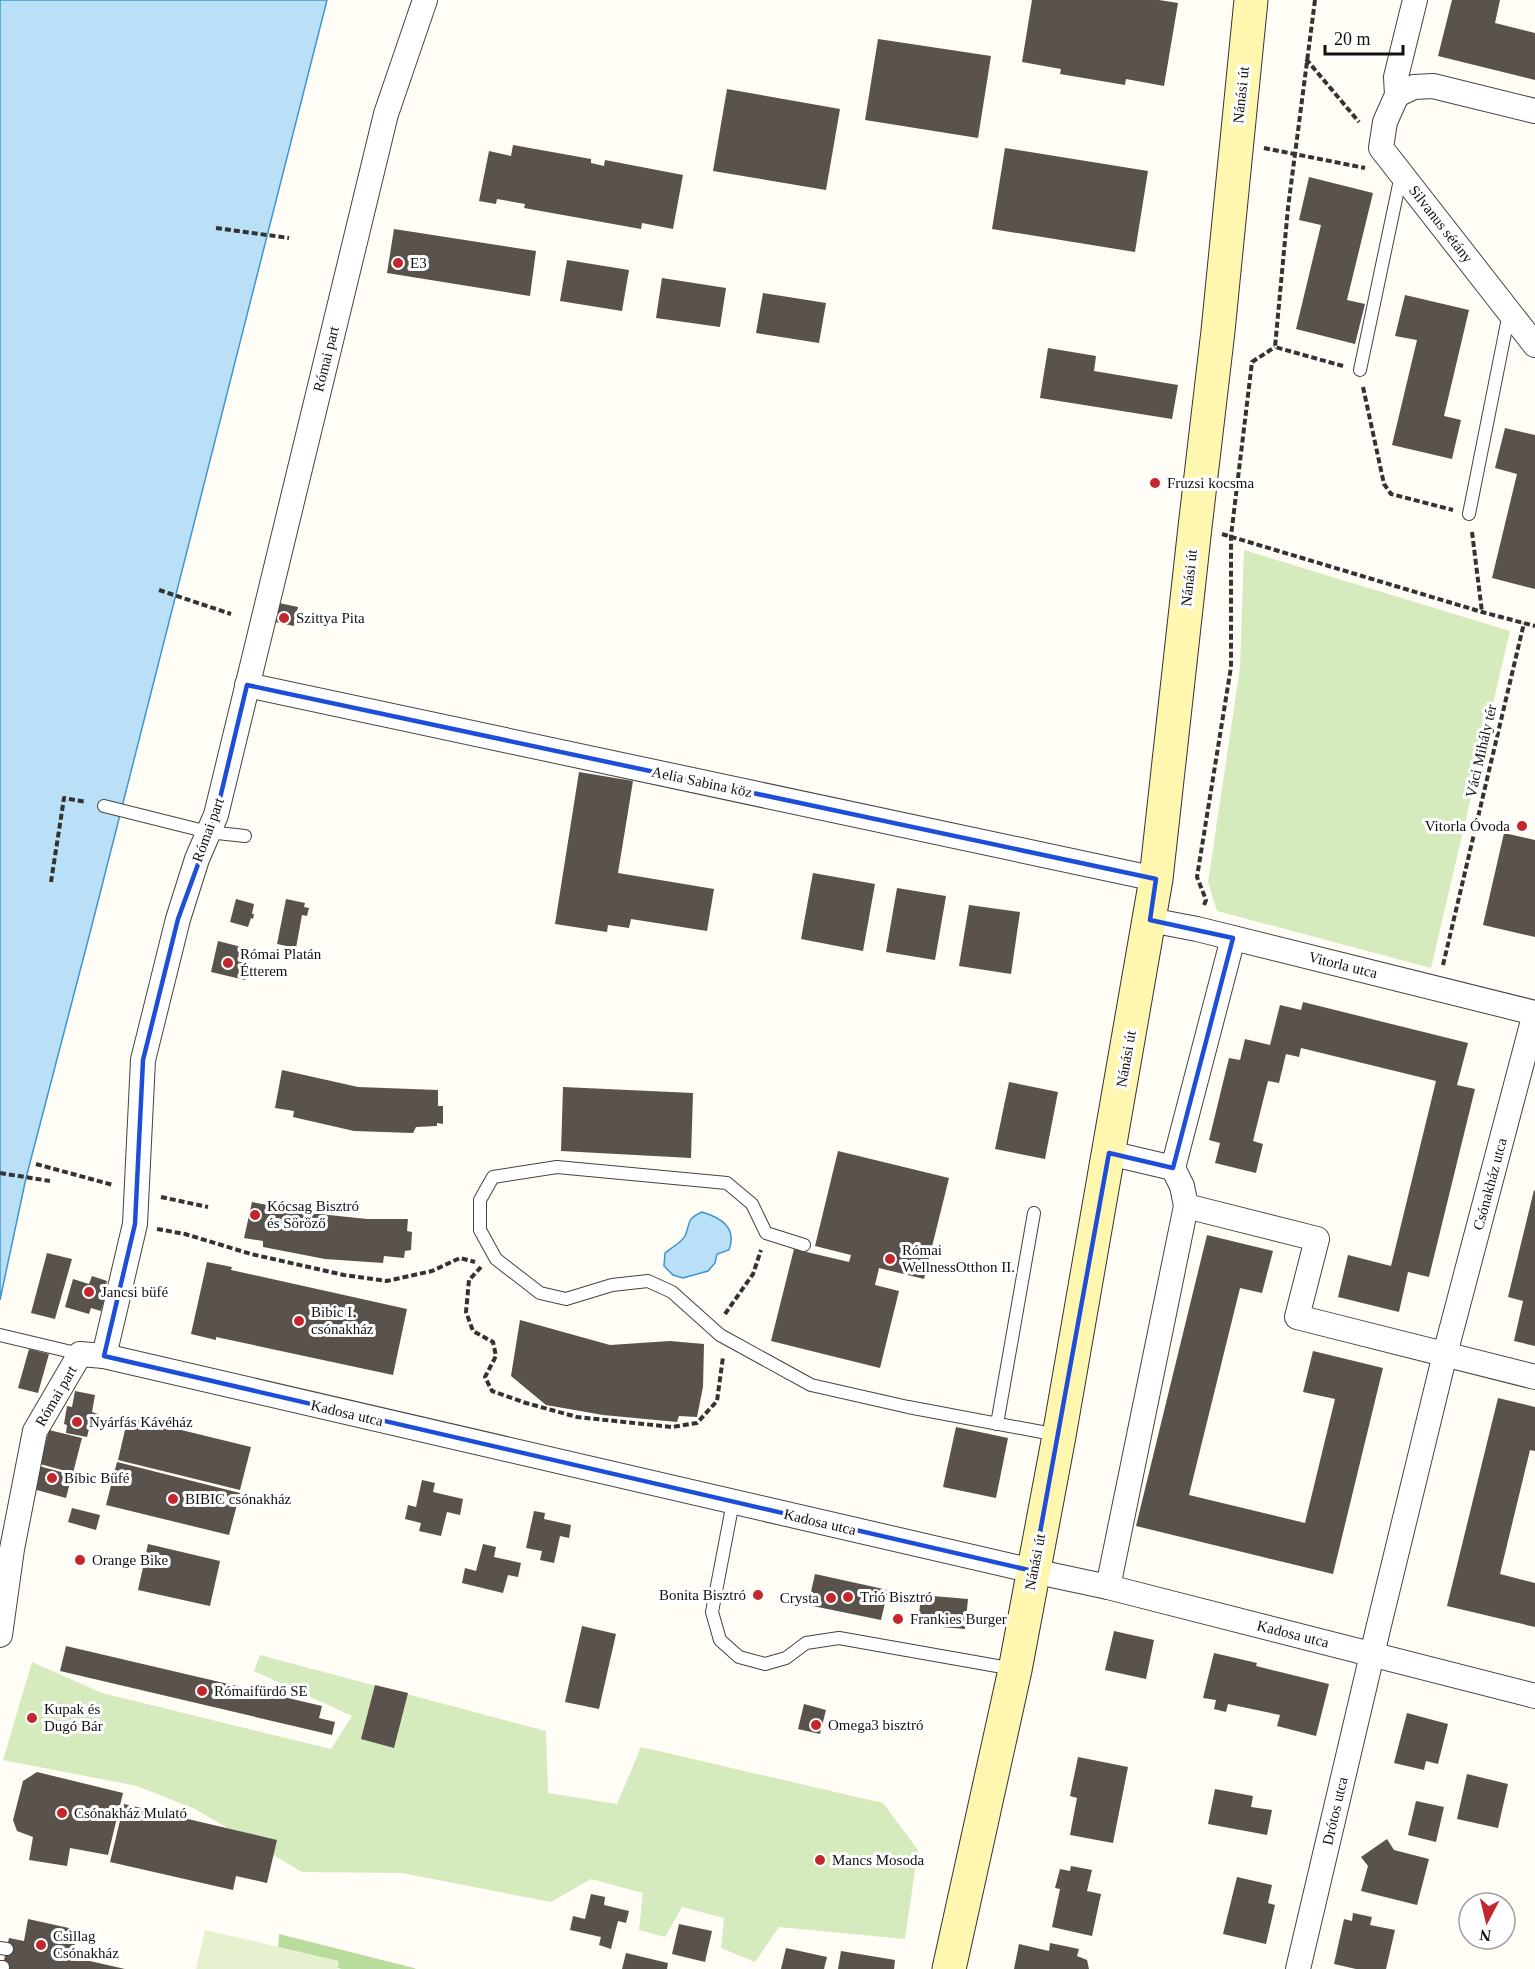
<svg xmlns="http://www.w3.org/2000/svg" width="1535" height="1969" font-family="Georgia,serif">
	<rect width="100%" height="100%" fill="#fffdf5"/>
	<g fill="#d5ebbd">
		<polygon points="1244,550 1510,631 1431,968 1217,911 1208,882 1240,668"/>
		<polygon points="260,1655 546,1731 548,1793 617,1804 641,1747 883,1803 918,1850 905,1939 779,1927 755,1962 721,1948 724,1918 682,1907 665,1937 639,1930 643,1893 591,1879 551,1902 402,1873 302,1872 195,1809 137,1786 3,1760 32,1662 102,1693 331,1749 352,1716 254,1671"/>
	</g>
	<polygon fill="#b9dc9c" points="279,1934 414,1968 416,1969 342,1969 278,1956"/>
	<polygon fill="#e6f2cf" points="205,1930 339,1961 337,1969 196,1969"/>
	<g fill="#b9e0f7" stroke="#3f96cf" stroke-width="1.5">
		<polygon points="0,0 327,0 92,925 26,1178 0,1300"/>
		<path d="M702 1212C722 1218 737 1228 729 1250L717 1254 715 1263 708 1271 683 1278 673 1275 664 1266 665 1253C671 1248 682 1242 685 1236 691 1223 685 1220 702 1212Z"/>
	</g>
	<g fill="#5a524d">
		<polygon points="1032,0 1159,0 1178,3 1164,86 1126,79 1125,85 1060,74 1061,69 1022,62"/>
		<polygon points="1452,0 1500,0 1495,23 1535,33 1535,80 1438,56"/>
		<polygon points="878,39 991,56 978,138 865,120"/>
		<polygon points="727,89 840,109 826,190 713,171"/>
		<polygon points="513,145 591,159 591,163 604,166 605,160 683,175 673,229 642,223 641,229 524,208 525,204 497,199 496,204 479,201 489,151 511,156"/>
		<polygon points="1005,148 1148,171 1135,252 992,229"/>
		<polygon points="1309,177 1373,193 1347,300 1365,304 1355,344 1296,329 1321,225 1299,220"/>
		<polygon points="394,229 536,251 530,296 387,273"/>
		<polygon points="567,260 629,270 622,311 560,301"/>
		<polygon points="662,278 726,288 720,327 656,318"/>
		<polygon points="763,293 826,303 819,343 756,333"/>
		<polygon points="1405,295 1469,310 1444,416 1461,420 1452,459 1392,445 1417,340 1395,336"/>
		<polygon points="1048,348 1096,356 1094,371 1178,385 1172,419 1040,398"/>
		<polygon points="1505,428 1535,435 1535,589 1492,578 1517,474 1495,468"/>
		<polygon points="279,603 298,607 294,626 275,622"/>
		<polygon points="579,772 633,781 618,873 714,889 707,931 631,919 629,928 608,925 607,932 555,924"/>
		<polygon points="1504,833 1535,840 1535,937 1483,925"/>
		<polygon points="813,873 875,884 863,951 801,939"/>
		<polygon points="897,888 946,896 935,960 886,952"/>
		<polygon points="236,899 254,904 252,914 254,914 253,919 251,918 248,927 230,922"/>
		<polygon points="286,899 305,903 304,907 309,908 307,916 302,915 296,948 277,944"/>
		<polygon points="969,905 1020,912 1011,974 959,966"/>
		<polygon points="218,941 253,950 245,980 211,972"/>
		<polygon points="1303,1002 1468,1043 1457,1085 1475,1089 1429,1277 1408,1272 1399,1312 1338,1297 1348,1255 1391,1266 1436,1081 1301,1048 1299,1057 1286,1054 1279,1083 1268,1081 1253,1141 1263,1144 1256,1173 1215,1163 1220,1143 1209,1140 1229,1058 1240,1060 1245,1039 1270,1045 1280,1005 1301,1010"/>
		<polygon points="282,1070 358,1087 438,1090 438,1106 443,1106 443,1124 437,1123 437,1126 416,1127 413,1133 354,1131 293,1117 294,1111 275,1108"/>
		<polygon points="1009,1082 1058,1092 1045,1159 995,1149"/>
		<polygon points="563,1087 693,1093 691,1158 561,1151"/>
		<polygon points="838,1151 949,1178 924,1279 879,1268 875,1285 899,1291 880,1368 771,1341 794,1249 849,1262 851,1255 815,1246"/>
		<polygon points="1534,1190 1535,1191 1535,1346 1514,1341 1523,1301 1508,1297"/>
		<polygon points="252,1202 310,1213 367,1219 408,1219 407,1231 412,1232 411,1250 405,1251 404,1258 384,1256 383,1263 325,1259 263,1247 263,1241 244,1238"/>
		<polygon points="1207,1235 1273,1251 1262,1293 1240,1288 1189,1495 1305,1523 1335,1399 1303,1392 1313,1351 1383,1368 1333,1574 1136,1526"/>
		<polygon points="47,1253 72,1259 55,1319 31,1313"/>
		<polygon points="207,1262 232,1267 231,1270 407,1309 393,1375 216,1337 216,1340 191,1334"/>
		<polygon points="92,1276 107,1281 104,1292 106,1293 101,1311 91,1308 89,1314 65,1307 73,1279 89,1284"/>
		<polygon points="520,1320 610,1345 670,1341 704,1344 703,1387 697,1417 679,1416 677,1422 603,1415 546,1405 511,1376"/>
		<polygon points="29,1349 49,1354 38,1393 18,1388"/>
		<polygon points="75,1391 95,1395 92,1412 98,1414 94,1430 89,1429 87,1437 66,1433 67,1425 64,1424 67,1406 72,1407"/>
		<polygon points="1498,1398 1535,1407 1535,1451 1530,1450 1500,1574 1535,1583 1535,1627 1447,1606"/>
		<polygon points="128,1417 251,1447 240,1490 118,1460"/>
		<polygon points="956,1427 1008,1438 996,1498 943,1487"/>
		<polygon points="49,1430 82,1438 73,1473 40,1464"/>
		<polygon points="117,1462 240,1493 229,1535 106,1505"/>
		<polygon points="39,1466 72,1475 66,1498 33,1489"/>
		<polygon points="422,1480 435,1483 433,1492 463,1499 460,1515 447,1512 441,1536 419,1531 421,1523 405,1519 408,1505 416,1507"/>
		<polygon points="72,1508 100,1515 96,1530 68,1522"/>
		<polygon points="534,1511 545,1513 544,1519 571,1525 569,1538 560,1536 554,1563 540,1560 542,1551 526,1548"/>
		<polygon points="148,1544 220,1561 210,1606 138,1590"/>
		<polygon points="483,1544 496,1547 494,1557 521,1563 518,1577 508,1575 503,1593 462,1583 465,1568 476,1571"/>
		<polygon points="815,1574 888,1590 881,1620 808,1605"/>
		<polygon points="921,1595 968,1599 965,1629 918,1625"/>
		<polygon points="582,1626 616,1634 599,1709 565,1702"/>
		<polygon points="1114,1631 1154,1640 1146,1679 1105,1670"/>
		<polygon points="66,1646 322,1706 319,1718 335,1722 332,1735 60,1671"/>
		<polygon points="1214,1653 1257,1663 1256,1666 1329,1684 1316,1736 1277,1726 1280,1715 1228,1704 1226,1712 1214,1709 1216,1700 1203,1698"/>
		<polygon points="375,1685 408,1693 394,1748 361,1739"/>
		<polygon points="804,1704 826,1710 820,1734 798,1729"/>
		<polygon points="1407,1713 1448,1724 1438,1764 1426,1761 1424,1770 1394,1763"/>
		<polygon points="1078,1757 1128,1767 1113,1843 1070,1835 1077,1798 1070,1796"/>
		<polygon points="37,1772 123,1793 108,1855 70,1848 67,1866 29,1860 33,1837 17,1831 13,1820 23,1781"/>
		<polygon points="1467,1774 1508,1784 1498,1828 1457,1819"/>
		<polygon points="1215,1789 1253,1796 1251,1807 1272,1810 1267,1835 1208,1824"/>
		<polygon points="1416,1801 1444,1807 1436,1842 1408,1835"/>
		<polygon points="124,1804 277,1840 267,1883 236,1876 233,1890 110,1862"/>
		<polygon points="1387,1839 1394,1850 1429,1859 1417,1905 1361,1891 1368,1866 1361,1857"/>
		<polygon points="1071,1866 1092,1870 1087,1891 1101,1894 1092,1936 1052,1927 1060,1889 1055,1888 1060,1869 1070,1871"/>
		<polygon points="1237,1877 1272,1885 1268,1903 1275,1905 1266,1944 1223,1934"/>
		<polygon points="591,1894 605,1897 604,1905 629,1911 626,1923 618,1921 611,1949 599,1945 601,1937 570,1930 573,1916 585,1919"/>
		<polygon points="1353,1913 1372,1917 1370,1925 1395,1930 1386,1969 1356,1969 1334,1964 1344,1919 1352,1921"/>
		<polygon points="28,1919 78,1930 72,1957 125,1969 2,1969 9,1938 24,1941"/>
		<polygon points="679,1924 712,1931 705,1962 672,1954"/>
		<polygon points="1050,1943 1079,1949 1077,1956 1087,1960 1089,1969 1014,1969 1019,1944 1049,1951"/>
		<polygon points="786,1948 827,1957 824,1969 781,1969"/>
		<polygon points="841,1951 895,1960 894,1969 838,1969"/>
		<polygon points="626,1953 668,1963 667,1969 622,1969"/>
	</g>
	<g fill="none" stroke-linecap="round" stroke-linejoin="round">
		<g stroke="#444" stroke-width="14">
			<g id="lane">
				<polyline points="1360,370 1401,175"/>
				<polyline points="1469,514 1509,313"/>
				<polyline points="104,806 208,832 245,836"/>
				<polyline points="804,1245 766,1233 752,1204 727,1183 557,1167 493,1177 480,1200 480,1230 496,1259 540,1293 566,1299 612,1285 648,1281 672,1292 720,1335 811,1385 908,1407 1058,1435"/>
				<polyline points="0,1335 80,1354"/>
				<polyline points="997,1424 1034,1213"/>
				<polyline points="733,1502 712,1612 720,1640 739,1657 765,1664 786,1658 806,1643 839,1638 1014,1669"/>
				<polyline points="0,1948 7,1949"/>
				<polyline points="0,1967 3,1967"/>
			</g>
		</g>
		<g stroke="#444" stroke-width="26">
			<g id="street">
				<polyline points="1415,0 1396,77 1397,95 1385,122 1381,148 1535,345"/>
				<polyline points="1397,95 1414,87 1433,86 1535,111"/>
				<polyline points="247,685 1156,879"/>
				<polyline points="1150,920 1197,929 1535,1013"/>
				<polyline points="1109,1153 1173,1168"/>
				<polyline points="1186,1206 1317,1239 1297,1317 1535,1377"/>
				<polyline points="104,1356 1033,1571 1108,1587 1535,1696"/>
				<polyline points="1108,1587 1186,1206 1182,1186 1173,1168 1233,938"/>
				<polyline points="0,1635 12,1549 35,1431 80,1354 104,1356 135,1224 143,1060 178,919 197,859 216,815 386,114 425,0"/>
				<polyline points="1298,1969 1379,1625 1445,1354 1535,1013"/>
			</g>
		</g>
		<g stroke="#333" stroke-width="35">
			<polyline id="secondary" points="949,1969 1015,1670 1059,1436 1156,879 1195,527 1218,331 1251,0"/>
		</g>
		<g stroke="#333" stroke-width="4" stroke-dasharray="6 3" stroke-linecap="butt">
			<polyline points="1315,0 1288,208 1275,347 1343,366"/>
			<polyline points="1306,59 1359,122"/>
			<polyline points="1264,148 1365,168"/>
			<polyline points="216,228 289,238"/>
			<polyline points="1363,387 1384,484 1391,494 1453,510"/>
			<polyline points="1472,532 1482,612"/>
			<polyline points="1222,534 1482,612 1535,626"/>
			<polyline points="159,590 231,614"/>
			<polyline points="51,882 64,798 86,802"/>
			<polyline points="1204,905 1206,900 1197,877 1231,667 1231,536 1252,362 1275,347"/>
			<polyline points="1443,965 1524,623"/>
			<polyline points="36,1164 113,1185"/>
			<polyline points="0,1173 50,1181"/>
			<polyline points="161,1197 208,1207"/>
			<polyline points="157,1229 185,1234 251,1254 344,1275 387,1281 432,1271 460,1258 475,1262"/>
			<polyline points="481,1267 469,1280 466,1312 473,1331 493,1342 496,1356 485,1377 492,1391 526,1403 577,1417 672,1427 697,1423 717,1401 723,1357"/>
			<polyline points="725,1314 753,1274 761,1250"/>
		</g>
		<use href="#lane" stroke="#fff" stroke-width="12"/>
		<use href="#street" stroke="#fff" stroke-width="24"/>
		<use href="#secondary" stroke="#fff6b0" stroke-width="33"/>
	</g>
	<path fill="none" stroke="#1d4ed8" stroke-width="4.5" stroke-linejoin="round" d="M247 685 1156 879 1150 920 1233 938 1173 1168 1109 1153 1033 1571 104 1356 135 1224 143 1060 178 919 216 815Z"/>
	<g fill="#c4262e" stroke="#fff" stroke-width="2">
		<circle cx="398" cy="263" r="6"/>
		<circle cx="1155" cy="483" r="6"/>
		<circle cx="284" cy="618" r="6"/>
		<circle cx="1522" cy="826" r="6"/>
		<circle cx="228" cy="963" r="6"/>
		<circle cx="255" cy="1215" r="6"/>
		<circle cx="890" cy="1259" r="6"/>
		<circle cx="89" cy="1292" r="6"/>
		<circle cx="299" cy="1321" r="6"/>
		<circle cx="77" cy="1422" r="6"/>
		<circle cx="52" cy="1478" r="6"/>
		<circle cx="173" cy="1499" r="6"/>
		<circle cx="80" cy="1560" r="6"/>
		<circle cx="758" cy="1595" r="6"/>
		<circle cx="848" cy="1597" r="6"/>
		<circle cx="831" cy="1598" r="6"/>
		<circle cx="898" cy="1619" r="6"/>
		<circle cx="202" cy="1691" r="6"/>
		<circle cx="32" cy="1718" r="6"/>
		<circle cx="816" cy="1725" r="6"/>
		<circle cx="62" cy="1813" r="6"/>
		<circle cx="820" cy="1860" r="6"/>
		<circle cx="41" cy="1945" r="6"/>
	</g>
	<g text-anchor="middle" stroke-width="6" stroke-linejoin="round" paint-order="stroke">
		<g font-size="15" fill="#111" stroke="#fff">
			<text transform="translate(1241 95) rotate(-84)" y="5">Nánási út</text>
			<text transform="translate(1441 224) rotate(52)" y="5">Silvanus sétány</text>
			<text transform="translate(326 359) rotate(-76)" y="5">Római part</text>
			<text transform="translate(1189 578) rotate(-84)" y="5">Nánási út</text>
			<text transform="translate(1481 751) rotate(-77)" y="5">Váci Mihály tér</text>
			<text transform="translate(702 782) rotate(12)" y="5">Aelia Sabina köz</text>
			<text transform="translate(208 830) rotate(-70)" y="5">Római part</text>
			<text transform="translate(1343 965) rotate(14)" y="5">Vitorla utca</text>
			<text transform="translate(1126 1059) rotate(-80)" y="5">Nánási út</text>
			<text transform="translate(1490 1184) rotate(-75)" y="5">Csónakház utca</text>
			<text transform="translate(56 1396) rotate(-60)" y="5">Római part</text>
			<text transform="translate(347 1413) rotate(13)" y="5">Kadosa utca</text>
			<text transform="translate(820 1522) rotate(13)" y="5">Kadosa utca</text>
			<text transform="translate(1035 1562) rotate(-79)" y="5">Nánási út</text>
			<text transform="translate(1293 1634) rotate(14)" y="5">Kadosa utca</text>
			<text transform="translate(1335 1811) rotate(-77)" y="5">Drótos utca</text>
		</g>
		<g font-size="15" fill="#111" stroke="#fff" text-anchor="start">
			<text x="410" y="268">E3</text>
			<text x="1167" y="488">Fruzsi kocsma</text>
			<text x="296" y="623">Szittya Pita</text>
			<text x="1510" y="831" text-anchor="end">Vitorla Óvoda</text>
			<text x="240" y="959">Római Platán<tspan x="240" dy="17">Étterem</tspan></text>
			<text x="267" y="1211">Kócsag Bisztró<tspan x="267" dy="17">és Söröző</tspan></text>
			<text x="902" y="1255">Római<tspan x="902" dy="17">WellnessOtthon II.</tspan></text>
			<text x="101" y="1297">Jancsi büfé</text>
			<text x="311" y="1317">Bibic I.<tspan x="311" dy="17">csónakház</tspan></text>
			<text x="89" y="1427">Nyárfás Kávéház</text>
			<text x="64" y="1483">Bíbic Büfé</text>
			<text x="185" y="1504">BIBIC csónakház</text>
			<text x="92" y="1565">Orange Bike</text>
			<text x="746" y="1600" text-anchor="end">Bonita Bisztró</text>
			<text x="860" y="1602">Trió Bisztró</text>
			<text x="819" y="1603" text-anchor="end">Crysta</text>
			<text x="910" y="1624">Frankies Burger</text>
			<text x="214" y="1696">Rómaifürdő SE</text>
			<text x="44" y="1714">Kupak és<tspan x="44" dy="17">Dugó Bár</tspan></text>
			<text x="828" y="1730">Omega3 bisztró</text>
			<text x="74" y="1818">Csónakház Mulató</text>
			<text x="832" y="1865">Mancs Mosoda</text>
			<text x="53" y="1941">Csillag<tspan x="53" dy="17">Csónakház</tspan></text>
		</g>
	</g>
	<g transform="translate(1487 1921) rotate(187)"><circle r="28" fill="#ffffff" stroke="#a0a0a0" stroke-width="1.5"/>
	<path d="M0-4.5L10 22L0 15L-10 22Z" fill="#c4262e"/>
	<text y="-9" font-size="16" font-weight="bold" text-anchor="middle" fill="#111111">N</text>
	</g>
	<path d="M1325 45v9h78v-9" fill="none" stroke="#111111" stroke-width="3"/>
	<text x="1334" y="45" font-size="18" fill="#111111" stroke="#ffffff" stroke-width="4.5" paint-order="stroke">20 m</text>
</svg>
